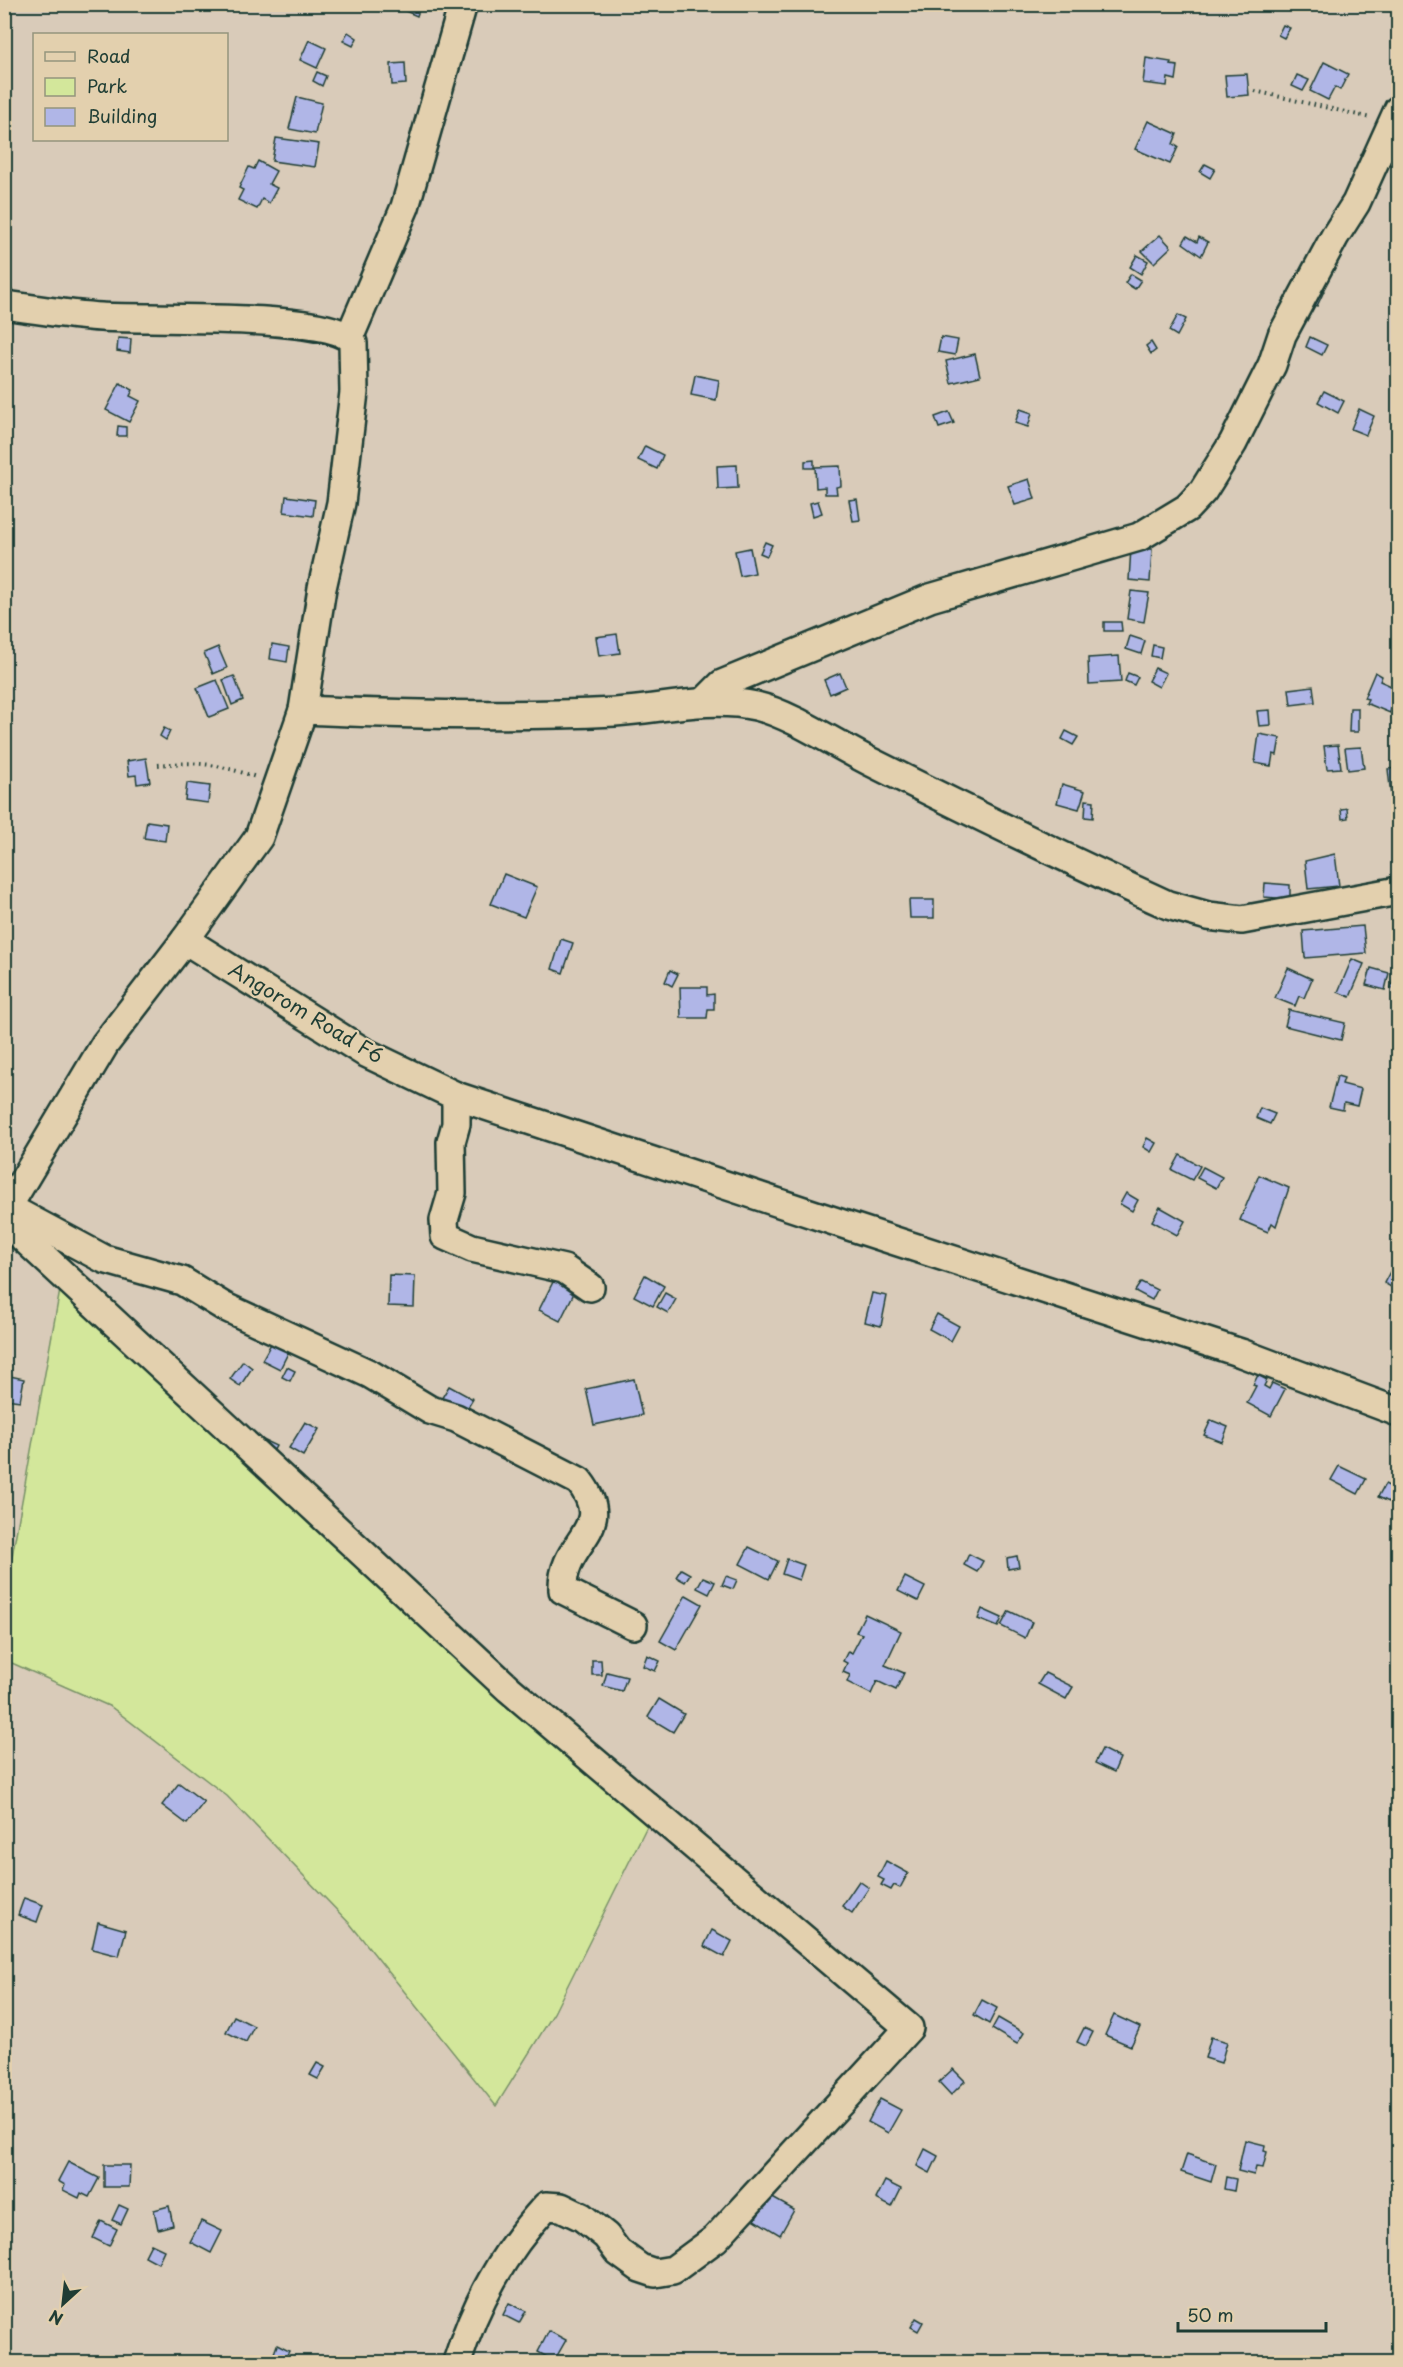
<svg xmlns="http://www.w3.org/2000/svg" width="1403" height="2367" font-family="'Playpen Sans',sans-serif">
	<rect width="100%" height="100%" fill="#d9cbb9"/>
	<filter id="ink" filterUnits="userSpaceOnUse"><feTurbulence type="fractalNoise" baseFrequency=".0167" numOctaves="2"/><feDisplacementMap in="SourceGraphic" scale="12" xChannelSelector="R" yChannelSelector="G"/><feConvolveMatrix kernelMatrix="1 2 1 2 8 2 1 2 1" color-interpolation-filters="sRGB"/></filter>
	<g filter="url(#ink)">
		<polygon fill="#d3e79b" stroke="#799268" stroke-width="1.5" points="60,1290 654,1812 554,2013 496,2106 351,1925 227,1796 111,1707 5,1660 5,1595"/>
		<g fill="#b0b6e7" stroke="#1f3d34" stroke-width="1.5">
			<polygon points="389,4 421,4 417,16"/>
			<polygon points="1283,25 1290,28 1284,38 1278,35"/>
			<polygon points="348,32 357,38 353,46 343,41"/>
			<polygon points="309,40 326,48 317,68 300,60"/>
			<polygon points="1146,58 1171,62 1170,65 1178,66 1176,80 1168,78 1167,86 1143,83"/>
			<polygon points="1324,62 1348,74 1340,90 1335,87 1328,100 1310,91"/>
			<polygon points="405,63 406,84 392,85 391,64"/>
			<polygon points="317,72 326,76 322,86 313,81"/>
			<polygon points="1247,74 1249,95 1227,97 1225,75"/>
			<polygon points="1297,75 1309,80 1303,91 1292,86"/>
			<polygon points="297,97 322,103 315,134 289,129"/>
			<polygon points="1148,121 1177,134 1173,144 1178,147 1170,164 1135,149"/>
			<polygon points="276,138 319,144 315,167 272,161"/>
			<polygon points="258,161 276,171 269,184 277,188 269,203 262,199 257,209 238,200 243,190 239,188 249,167 254,169"/>
			<polygon points="1205,164 1215,169 1210,178 1200,172"/>
			<polygon points="1160,235 1171,247 1154,263 1142,251"/>
			<polygon points="1187,236 1197,242 1199,237 1208,242 1201,256 1183,243"/>
			<polygon points="1137,255 1148,261 1141,274 1130,267"/>
			<polygon points="1131,274 1141,280 1135,289 1125,283"/>
			<polygon points="1312,285 1324,291 1317,306 1304,300"/>
			<polygon points="1178,315 1186,319 1177,336 1169,331"/>
			<polygon points="941,337 958,340 955,355 938,352"/>
			<polygon points="1310,337 1327,345 1322,355 1306,347"/>
			<polygon points="118,338 131,339 130,353 117,351"/>
			<polygon points="1151,342 1156,350 1151,354 1146,346"/>
			<polygon points="975,354 980,376 951,383 946,361"/>
			<polygon points="695,375 719,380 716,400 691,395"/>
			<polygon points="120,383 133,390 130,396 140,401 129,422 106,410"/>
			<polygon points="1324,391 1344,401 1338,413 1318,402"/>
			<polygon points="1020,409 1032,413 1028,427 1015,423"/>
			<polygon points="1359,409 1374,416 1366,435 1351,429"/>
			<polygon points="949,412 954,423 939,428 935,417"/>
			<polygon points="118,426 126,427 126,436 117,436"/>
			<polygon points="645,446 663,455 657,469 638,460"/>
			<polygon points="814,460 814,468 805,468 805,461"/>
			<polygon points="737,465 738,488 718,489 717,466"/>
			<polygon points="840,466 841,486 836,487 837,494 825,494 825,487 816,488 815,467"/>
			<polygon points="1029,479 1035,499 1015,505 1008,486"/>
			<polygon points="286,496 315,500 313,516 284,512"/>
			<polygon points="857,499 860,520 853,521 849,500"/>
			<polygon points="818,501 822,513 813,516 810,503"/>
			<polygon points="765,542 772,545 767,556 760,553"/>
			<polygon points="750,548 755,573 740,576 735,551"/>
			<polygon points="1131,548 1152,549 1150,582 1129,580"/>
			<polygon points="1131,591 1149,593 1144,622 1127,619"/>
			<polygon points="1104,622 1121,622 1122,631 1104,631"/>
			<polygon points="617,634 620,653 599,656 596,637"/>
			<polygon points="1130,636 1145,641 1141,654 1126,649"/>
			<polygon points="272,644 289,647 287,662 270,659"/>
			<polygon points="1153,645 1162,647 1160,658 1151,656"/>
			<polygon points="218,647 227,668 213,674 204,653"/>
			<polygon points="1119,656 1121,682 1089,684 1088,658"/>
			<polygon points="1155,668 1166,673 1159,687 1148,681"/>
			<polygon points="1375,672 1382,676 1380,681 1398,689 1396,711 1391,709 1390,713 1366,703 1368,699 1364,698"/>
			<polygon points="840,673 846,687 830,694 824,680"/>
			<polygon points="1128,673 1138,677 1134,685 1125,681"/>
			<polygon points="234,676 243,700 232,705 223,680"/>
			<polygon points="217,680 229,709 209,717 197,688"/>
			<polygon points="1313,686 1315,702 1291,705 1289,689"/>
			<polygon points="1350,708 1358,708 1358,732 1349,732"/>
			<polygon points="1270,710 1271,725 1259,726 1257,711"/>
			<polygon points="164,728 170,731 166,740 160,736"/>
			<polygon points="1066,731 1078,737 1073,745 1062,739"/>
			<polygon points="1259,734 1280,738 1277,755 1273,754 1271,766 1255,763"/>
			<polygon points="1338,745 1341,768 1327,769 1324,746"/>
			<polygon points="1361,747 1364,768 1348,770 1345,748"/>
			<polygon points="146,758 150,782 137,784 136,775 129,776 127,761"/>
			<polygon points="1398,768 1398,795 1391,796 1388,769"/>
			<polygon points="187,783 210,786 208,803 185,800"/>
			<polygon points="1062,784 1085,791 1079,809 1057,803"/>
			<polygon points="1086,800 1094,801 1093,818 1085,817"/>
			<polygon points="1347,808 1348,818 1342,819 1341,809"/>
			<polygon points="147,821 167,824 165,841 144,838"/>
			<polygon points="1335,854 1339,886 1308,889 1305,861"/>
			<polygon points="504,874 537,887 524,917 491,904"/>
			<polygon points="1265,883 1290,885 1290,899 1264,897"/>
			<polygon points="909,900 934,900 934,918 910,918"/>
			<polygon points="1363,926 1366,953 1305,958 1303,931"/>
			<polygon points="561,939 573,943 563,973 552,969"/>
			<polygon points="1352,959 1364,964 1350,997 1338,992"/>
			<polygon points="1288,968 1312,979 1304,998 1299,996 1295,1006 1275,998"/>
			<polygon points="1371,968 1389,973 1385,990 1366,985"/>
			<polygon points="670,970 678,974 672,986 665,982"/>
			<polygon points="1394,977 1398,978 1398,990 1391,988"/>
			<polygon points="680,987 707,987 707,995 714,994 714,1009 708,1009 707,1018 681,1018"/>
			<polygon points="1289,1010 1345,1023 1341,1040 1285,1026"/>
			<polygon points="1337,1076 1344,1078 1342,1084 1361,1089 1357,1106 1344,1103 1343,1110 1329,1107"/>
			<polygon points="1260,1108 1275,1114 1270,1124 1256,1118"/>
			<polygon points="1147,1138 1156,1143 1151,1152 1143,1147"/>
			<polygon points="1180,1155 1200,1166 1192,1180 1172,1170"/>
			<polygon points="1203,1167 1222,1177 1216,1188 1197,1178"/>
			<polygon points="1259,1175 1289,1188 1276,1226 1272,1223 1268,1232 1240,1220"/>
			<polygon points="1126,1193 1138,1200 1132,1211 1120,1204"/>
			<polygon points="1160,1207 1185,1221 1177,1235 1152,1221"/>
			<polygon points="1393,1266 1398,1269 1398,1291 1384,1283"/>
			<polygon points="389,1275 415,1276 414,1307 388,1306"/>
			<polygon points="645,1275 664,1286 653,1306 634,1296"/>
			<polygon points="554,1280 575,1291 560,1321 539,1310"/>
			<polygon points="1141,1282 1157,1290 1152,1300 1135,1291"/>
			<polygon points="665,1293 676,1299 668,1313 657,1307"/>
			<polygon points="872,1293 887,1296 881,1326 865,1322"/>
			<polygon points="937,1314 959,1326 951,1341 929,1329"/>
			<polygon points="272,1342 289,1351 280,1369 262,1360"/>
			<polygon points="243,1361 252,1368 240,1386 230,1379"/>
			<polygon points="287,1367 295,1371 290,1381 282,1377"/>
			<polygon points="1258,1375 1267,1380 1264,1386 1269,1389 1272,1383 1285,1389 1271,1416 1247,1403 1256,1386 1253,1385"/>
			<polygon points="10,1376 24,1379 20,1401 6,1399"/>
			<polygon points="634,1379 642,1415 594,1425 586,1389"/>
			<polygon points="449,1386 473,1399 464,1414 440,1401"/>
			<polygon points="1211,1420 1228,1427 1222,1442 1204,1435"/>
			<polygon points="305,1422 319,1429 303,1456 289,1448"/>
			<polygon points="259,1438 276,1446 270,1457 253,1449"/>
			<polygon points="1339,1466 1366,1479 1358,1494 1331,1480"/>
			<polygon points="1385,1484 1395,1489 1389,1502 1378,1497"/>
			<polygon points="749,1547 778,1561 769,1579 740,1564"/>
			<polygon points="969,1554 983,1561 977,1572 964,1565"/>
			<polygon points="1017,1556 1019,1567 1008,1569 1007,1558"/>
			<polygon points="787,1559 804,1565 799,1580 782,1574"/>
			<polygon points="681,1569 690,1574 685,1582 676,1577"/>
			<polygon points="726,1576 737,1580 733,1589 722,1585"/>
			<polygon points="703,1577 715,1582 709,1594 697,1588"/>
			<polygon points="905,1577 925,1587 918,1601 898,1591"/>
			<polygon points="686,1595 702,1604 676,1650 660,1641"/>
			<polygon points="982,1609 1002,1618 998,1627 978,1619"/>
			<polygon points="1009,1611 1032,1622 1025,1638 1001,1626"/>
			<polygon points="865,1614 901,1631 885,1665 904,1673 896,1690 877,1681 871,1694 847,1682 850,1675 843,1672 847,1663 843,1661 848,1651 852,1653 862,1634 856,1632"/>
			<polygon points="647,1655 660,1661 655,1671 643,1666"/>
			<polygon points="592,1660 601,1660 602,1675 592,1675"/>
			<polygon points="607,1672 627,1677 622,1691 603,1686"/>
			<polygon points="1045,1673 1073,1687 1066,1699 1038,1684"/>
			<polygon points="659,1699 684,1714 673,1732 648,1717"/>
			<polygon points="1102,1749 1120,1758 1114,1772 1095,1763"/>
			<polygon points="179,1783 204,1802 187,1824 162,1805"/>
			<polygon points="886,1861 908,1873 900,1888 894,1885 891,1890 881,1885 884,1880 878,1877"/>
			<polygon points="859,1881 869,1888 852,1913 842,1906"/>
			<polygon points="24,1898 43,1905 37,1922 18,1915"/>
			<polygon points="98,1922 126,1930 119,1956 92,1949"/>
			<polygon points="712,1930 732,1941 724,1957 704,1946"/>
			<polygon points="982,2000 997,2008 989,2024 974,2015"/>
			<polygon points="1114,2015 1140,2027 1131,2046 1105,2035"/>
			<polygon points="234,2016 254,2026 246,2042 226,2032"/>
			<polygon points="998,2018 1024,2033 1017,2044 992,2029"/>
			<polygon points="1084,2028 1093,2032 1086,2046 1077,2042"/>
			<polygon points="1211,2037 1227,2042 1221,2063 1205,2058"/>
			<polygon points="317,2063 325,2067 318,2079 310,2075"/>
			<polygon points="953,2069 965,2081 951,2095 939,2082"/>
			<polygon points="880,2099 901,2110 888,2133 868,2122"/>
			<polygon points="1245,2140 1265,2145 1264,2151 1267,2152 1263,2168 1256,2167 1254,2175 1238,2171"/>
			<polygon points="925,2149 938,2156 930,2173 917,2166"/>
			<polygon points="1187,2154 1216,2164 1211,2182 1181,2172"/>
			<polygon points="68,2162 99,2178 89,2197 81,2193 79,2198 63,2190 65,2185 58,2181"/>
			<polygon points="104,2165 130,2165 129,2187 104,2187"/>
			<polygon points="1226,2177 1236,2179 1234,2191 1224,2189"/>
			<polygon points="885,2181 901,2189 892,2207 876,2199"/>
			<polygon points="769,2196 794,2210 780,2235 755,2220"/>
			<polygon points="119,2205 128,2209 121,2224 112,2220"/>
			<polygon points="169,2206 173,2225 158,2229 154,2210"/>
			<polygon points="101,2221 117,2229 109,2246 93,2238"/>
			<polygon points="201,2221 222,2231 211,2253 190,2242"/>
			<polygon points="151,2244 164,2250 158,2263 145,2256"/>
			<polygon points="509,2303 526,2311 519,2323 503,2315"/>
			<polygon points="916,2318 923,2322 918,2331 911,2327"/>
			<polygon points="549,2331 566,2340 554,2361 538,2352"/>
			<polygon points="277,2345 289,2351 284,2361 273,2356"/>
			<polygon points="215,2357 237,2360 237,2362 214,2362"/>
		</g>
		<g fill="none" stroke-linecap="round" stroke-linejoin="round">
			<g stroke="#1f3d34" stroke-width="32">
				<g id="minor">
					<path d="M4 305C36 309 69 315 101 317 140 320 338 312 353 343L354 392 341 503 322 588 303 710 259 837 185 940"/>
					<polyline points="350,336 405,207 463,4"/>
					<polyline points="705,701 722,684 930,598 1139,537 1187,508 1203,491 1233,443 1272,365 1282,335 1335,236 1356,203 1398,110"/>
					<path d="M303 710C407 715 510 717 615 712 662 709 708 696 756 706 791 714 838 746 871 762 969 811 1068 860 1168 905L1208 916 1242 920 1398 891"/>
					<polyline points="456,1096 852,1227 1241,1353 1398,1412"/>
					<polyline points="4,1213 105,1044 185,940 364,1052 456,1096 456,1124 451,1142 452,1193 444,1220 445,1236 472,1248 564,1269 590,1287"/>
					<path d="M4 1217 20 1214 104 1259 182 1281 223 1306 370 1374 430 1410 456 1418 579 1481C618 1531 561 1539 563 1590L633 1625"/>
					<path d="M4 1220 509 1689 909 2028 715 2239 673 2270 655 2273 640 2268 618 2252 606 2236 582 2217 561 2207 546 2206C503 2253 476 2302 457 2362"/>
				</g>
			</g>
			<g stroke="#1f3d34" stroke-width="4" stroke-dasharray="1.5 4.5" stroke-linecap="butt">
				<polyline points="1255,91 1371,118"/>
				<path d="M158 765C199 761 217 764 256 777"/>
			</g>
			<use href="#minor" stroke="#e3d0ae" stroke-width="27"/>
		</g>
	</g>
	<g text-anchor="middle" stroke-width="4.5" stroke-linejoin="round" paint-order="stroke">
		<g font-size="20" fill="#1f3d34" stroke="#e3d0ae">
			<text transform="translate(306 1013) rotate(31)" y="7">Angorom Road F6</text>
		</g>
	</g>
	<rect width="1403" height="2367" fill="none" stroke="#e3d0ae" stroke-width="24"/>
	<rect x="12" y="12" width="1379" height="2343" fill="none" stroke="#1f3d34" stroke-width="2" filter="url(#ink)"/>
	<rect x="33" y="33" width="195" height="108" fill="#e3d0ae" stroke="#95957d" stroke-width="1.5"/>
	<rect x="45" y="52" width="30" height="9" fill="#e3d0ae" stroke="#95957d" stroke-width="1.5"/>
	<text x="87" y="63" font-size="18" fill="#1f3d34">Road</text>
	<rect x="45" y="78" width="30" height="18" fill="#d3e79b" stroke="#95957d" stroke-width="1.5"/>
	<text x="87" y="93" font-size="18" fill="#1f3d34">Park</text>
	<rect x="45" y="108" width="30" height="18" fill="#b0b6e7" stroke="#95957d" stroke-width="1.5"/>
	<text x="87" y="123" font-size="18" fill="#1f3d34">Building</text>
	<g transform="translate(63 2304) rotate(207)" stroke="#e3d0ae" stroke-width="4.5" paint-order="stroke">
	<path d="M0-4.5L10 22L0 15L-10 22Z" fill="#1f3d34"/>
	<text y="-9" font-size="16" font-weight="bold" text-anchor="middle" fill="#1f3d34">N</text>
	</g>
	<path d="M1178 2322v9h148v-9" fill="none" stroke="#1f3d34" stroke-width="3"/>
	<text x="1187" y="2322" font-size="18" fill="#1f3d34" stroke="#e3d0ae" stroke-width="4.5" paint-order="stroke">50 m</text>
</svg>
